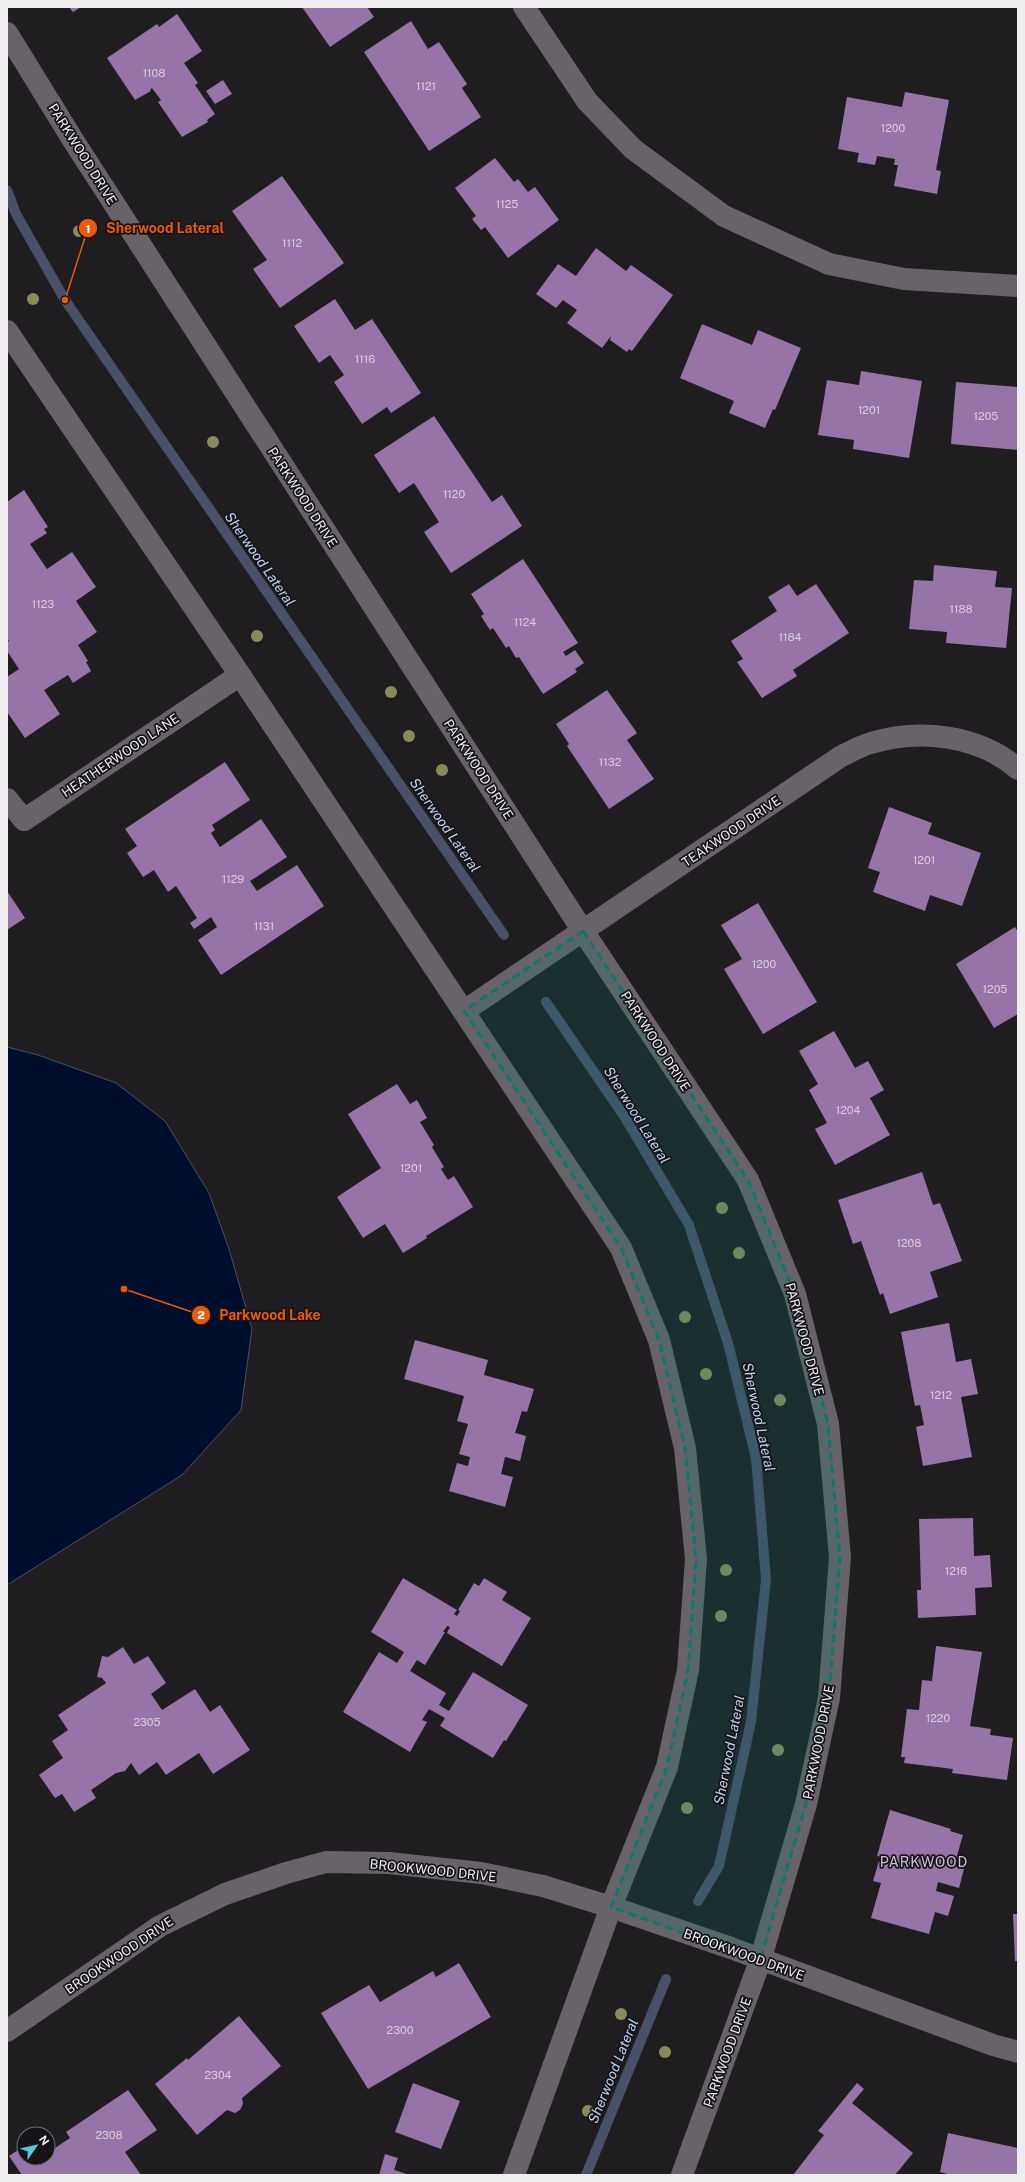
<svg xmlns="http://www.w3.org/2000/svg" width="1025" height="2182" font-family="'Public Sans',sans-serif">
	<rect width="100%" height="100%" fill="#201d21"/>
	<polygon fill="#000e2e" stroke="#485168" points="7,1047 38,1055 116,1083 165,1121 209,1193 229,1249 252,1329 241,1410 182,1475 7,1585"/>
	<g fill="none" stroke-linecap="round" stroke-linejoin="round">
		<g stroke="#485168" stroke-width="10">
			<polyline points="7,190 16,214 65,300 504,935"/>
			<polyline points="546,1002 624,1116 689,1225 728,1343 756,1458 766,1579 751,1722 719,1866 698,1901"/>
			<polyline points="586,2175 666,1979"/>
		</g>
	</g>
	<g fill="#9774a8">
		<polygon points="69,7 81,7 73,12"/>
		<polygon points="302,7 367,7 374,17 330,47"/>
		<polygon points="177,14 202,51 184,63 198,83 195,85 215,114 207,120 208,122 182,137 158,102 161,100 152,88 150,90 151,91 135,100 107,58 157,24 159,27"/>
		<polygon points="411,21 428,49 439,42 467,84 462,88 481,117 429,151 364,52"/>
		<polygon points="223,80 232,94 215,104 206,91"/>
		<polygon points="905,92 949,100 936,170 941,171 937,194 894,186 898,165 894,165 895,159 877,156 875,165 857,162 859,153 838,149 847,97 902,107"/>
		<polygon points="495,158 514,182 518,179 528,192 535,187 559,220 508,258 485,227 481,230 472,219 476,216 455,188"/>
		<polygon points="282,176 344,263 280,308 253,269 267,260 232,211"/>
		<polygon points="596,248 626,271 631,265 673,295 632,351 629,349 627,352 610,340 611,336 602,348 567,323 577,310 563,300 556,308 536,294 558,264 576,276"/>
		<polygon points="335,299 355,330 372,319 421,393 391,413 387,407 362,424 334,382 344,375 330,355 319,363 294,326"/>
		<polygon points="702,324 752,345 758,330 801,348 775,410 773,409 765,428 729,413 734,401 680,378"/>
		<polygon points="861,371 922,381 909,458 853,449 854,440 818,435 827,380 859,385"/>
		<polygon points="956,382 1018,387 1018,450 951,444"/>
		<polygon points="434,416 492,502 502,495 522,526 451,573 424,532 439,522 414,483 399,493 374,455"/>
		<polygon points="24,490 48,527 44,529 47,533 30,544 47,569 72,552 96,587 76,601 97,632 78,645 88,661 86,662 91,671 73,683 68,675 44,690 60,714 25,738 7,712 7,677 19,669 7,651 7,642 9,641 7,638 7,502"/>
		<polygon points="523,559 578,643 563,652 566,656 575,650 584,663 575,669 577,672 543,694 519,657 516,658 509,646 506,648 493,628 490,630 481,616 484,614 471,594"/>
		<polygon points="934,565 997,571 995,587 1012,588 1006,648 946,643 947,632 909,629 914,580 933,581"/>
		<polygon points="789,584 797,596 816,584 849,633 793,670 797,676 762,698 737,662 743,659 731,641 777,611 768,597"/>
		<polygon points="607,690 637,733 627,740 654,779 609,809 567,746 569,744 556,724"/>
		<polygon points="225,762 250,800 212,825 215,830 211,833 220,847 261,819 287,857 250,881 257,891 297,865 324,906 221,975 198,940 217,927 211,917 194,929 190,923 197,918 176,886 168,892 154,870 143,877 127,853 137,846 125,829"/>
		<polygon points="889,807 932,823 928,834 981,853 962,906 930,895 925,911 873,892 880,872 868,868"/>
		<polygon points="7,891 25,918 7,930"/>
		<polygon points="758,903 817,1002 763,1034 724,969 742,959 721,925"/>
		<polygon points="1015,927 1018,932 1018,1014 994,1028 956,964"/>
		<polygon points="834,1031 855,1068 868,1061 884,1090 870,1098 890,1135 835,1165 815,1129 827,1123 809,1090 818,1084 799,1051"/>
		<polygon points="397,1084 410,1104 417,1100 427,1118 420,1122 434,1145 432,1147 444,1167 441,1169 448,1180 454,1176 473,1207 426,1236 427,1238 403,1253 385,1224 363,1238 337,1197 381,1168 348,1114"/>
		<polygon points="922,1172 933,1205 940,1203 962,1261 930,1272 938,1297 890,1314 883,1293 880,1295 861,1241 853,1244 838,1200"/>
		<polygon points="949,1323 956,1362 971,1359 978,1394 961,1397 972,1457 923,1466 916,1427 924,1425 920,1405 915,1406 901,1332"/>
		<polygon points="415,1340 488,1360 484,1375 534,1389 527,1412 522,1411 515,1433 526,1436 520,1461 505,1457 501,1474 513,1477 505,1507 449,1491 457,1463 468,1466 470,1457 459,1454 468,1424 457,1421 464,1396 404,1379"/>
		<polygon points="973,1518 974,1556 990,1555 992,1587 975,1588 976,1615 918,1618 917,1590 921,1590 919,1519"/>
		<polygon points="403,1578 457,1610 454,1614 457,1616 460,1611 458,1610 474,1583 479,1586 484,1578 507,1592 502,1600 531,1618 502,1666 447,1633 450,1627 447,1626 443,1632 445,1632 425,1665 417,1660 410,1671 446,1693 439,1705 449,1711 473,1672 528,1705 506,1741 504,1740 493,1758 440,1726 445,1718 429,1709 422,1720 427,1722 410,1752 343,1712 379,1652 397,1663 404,1652 371,1632"/>
		<polygon points="936,1646 982,1652 970,1726 991,1729 990,1735 1013,1738 1007,1780 952,1773 953,1769 904,1763 905,1757 901,1757 907,1709 919,1710 922,1680 932,1681"/>
		<polygon points="123,1647 134,1664 148,1656 166,1683 151,1694 162,1710 195,1689 210,1712 220,1705 250,1750 213,1774 199,1753 166,1775 157,1762 139,1775 131,1763 125,1771 116,1773 91,1790 96,1798 74,1812 62,1794 55,1798 39,1775 63,1758 52,1741 68,1730 58,1715 106,1683 102,1678 97,1677 102,1656 108,1657"/>
		<polygon points="890,1810 951,1829 950,1831 963,1835 954,1866 964,1869 959,1888 938,1882 936,1891 954,1896 948,1916 935,1912 929,1934 871,1918 881,1883 873,1881 879,1861 887,1863 888,1859 877,1856"/>
		<polygon points="1013,1914 1018,1914 1018,1961 1015,1961"/>
		<polygon points="459,1963 491,2017 368,2089 321,2013 369,1985 380,2002 433,1971 436,1977"/>
		<polygon points="239,2016 281,2066 242,2098 243,2104 240,2110 235,2113 227,2110 197,2135 155,2084 187,2058 188,2060"/>
		<polygon points="413,2083 460,2101 441,2149 395,2132"/>
		<polygon points="857,2083 864,2089 852,2103 913,2153 895,2175 793,2175 824,2135 818,2131"/>
		<polygon points="128,2090 157,2130 125,2152 141,2175 22,2175 9,2156 24,2146 24,2158 48,2158 48,2144 52,2150 70,2138 66,2132"/>
		<polygon points="948,2133 1018,2148 1018,2175 951,2175 940,2172"/>
		<polygon points="385,2154 398,2158 394,2170 410,2175 379,2175"/>
	</g>
	<g fill="none" stroke-linecap="round" stroke-linejoin="round">
		<g stroke="#676368" stroke-width="22">
			<polyline points="524,7 587,101 633,149 724,216 829,264 904,279 1018,286"/>
			<polyline points="7,33 73,140 583,931 748,1180 795,1294 828,1424 840,1557 829,1698 806,1804 760,1961 682,2175"/>
			<polyline points="7,331 240,675 621,1248 659,1340 685,1448 696,1559 688,1670 667,1767 611,1907 514,2175"/>
			<polyline points="7,799 24,820 240,675"/>
			<path d="M464 1011 840 757C850 752 860 746 871 743 919 728 979 735 1018 769"/>
			<polyline points="7,2031 160,1926 225,1894 286,1873 326,1862 389,1863 481,1873 543,1886 611,1907 731,1948 993,2045 1018,2052"/>
		</g>
	</g>
	<g fill="#898c5a">
		<circle cx="79" cy="231" r="6"/>
		<circle cx="33" cy="299" r="6"/>
		<circle cx="213" cy="442" r="6"/>
		<circle cx="257" cy="636" r="6"/>
		<circle cx="391" cy="692" r="6"/>
		<circle cx="409" cy="736" r="6"/>
		<circle cx="442" cy="770" r="6"/>
		<circle cx="722" cy="1208" r="6"/>
		<circle cx="739" cy="1253" r="6"/>
		<circle cx="685" cy="1317" r="6"/>
		<circle cx="706" cy="1374" r="6"/>
		<circle cx="780" cy="1400" r="6"/>
		<circle cx="726" cy="1570" r="6"/>
		<circle cx="721" cy="1616" r="6"/>
		<circle cx="778" cy="1750" r="6"/>
		<circle cx="687" cy="1808" r="6"/>
		<circle cx="621" cy="2014" r="6"/>
		<circle cx="665" cy="2052" r="6"/>
		<circle cx="588" cy="2111" r="6"/>
	</g>
	<path fill="#0f766e" fill-opacity="0.2" stroke="#0f766e" stroke-width="3" stroke-dasharray="8 5" stroke-linejoin="round" d="M583 931 748 1180 795 1294 828 1424 840 1557 829 1698 806 1804 760 1961 611 1907 667 1767 688 1670 696 1559 685 1448 659 1340 621 1248 464 1011Z"/>
	<g text-anchor="middle" stroke-width="3.5" stroke-linejoin="round" paint-order="stroke">
		<g font-size="11" fill="#d9cfde">
			<text x="154" y="77">1108</text>
			<text x="426" y="90">1121</text>
			<text x="893" y="132">1200</text>
			<text x="507" y="208">1125</text>
			<text x="292" y="247">1112</text>
			<text x="365" y="363">1116</text>
			<text x="869" y="414">1201</text>
			<text x="986" y="420">1205</text>
			<text x="454" y="498">1120</text>
			<text x="43" y="608">1123</text>
			<text x="961" y="613">1188</text>
			<text x="525" y="626">1124</text>
			<text x="790" y="641">1184</text>
			<text x="610" y="766">1132</text>
			<text x="924" y="864">1201</text>
			<text x="233" y="883">1129</text>
			<text x="264" y="930">1131</text>
			<text x="764" y="968">1200</text>
			<text x="995" y="993">1205</text>
			<text x="848" y="1114">1204</text>
			<text x="411" y="1172">1201</text>
			<text x="909" y="1247">1208</text>
			<text x="941" y="1399">1212</text>
			<text x="956" y="1575">1216</text>
			<text x="938" y="1722">1220</text>
			<text x="147" y="1726">2305</text>
			<text x="400" y="2034">2300</text>
			<text x="218" y="2079">2304</text>
			<text x="109" y="2139">2308</text>
		</g>
		<g font-size="13" fill="#efedf0" stroke="#161418">
			<text transform="translate(83 154) rotate(58)" y="5">PARKWOOD DRIVE</text>
			<text transform="translate(303 497) rotate(57)" y="5">PARKWOOD DRIVE</text>
			<text transform="translate(120 755) rotate(-34)" y="5">HEATHERWOOD LANE</text>
			<text transform="translate(479 769) rotate(57)" y="5">PARKWOOD DRIVE</text>
			<text transform="translate(731 831) rotate(-34)" y="5">TEAKWOOD DRIVE</text>
			<text transform="translate(656 1041) rotate(57)" y="5">PARKWOOD DRIVE</text>
			<text transform="translate(805 1339) rotate(75)" y="5">PARKWOOD DRIVE</text>
			<text transform="translate(818 1742) rotate(-79)" y="5">PARKWOOD DRIVE</text>
			<text transform="translate(433 1870) rotate(6)" y="5">BROOKWOOD DRIVE</text>
			<text transform="translate(744 1954) rotate(20)" y="5">BROOKWOOD DRIVE</text>
			<text transform="translate(119 1955) rotate(-34)" y="5">BROOKWOOD DRIVE</text>
			<text transform="translate(727 2052) rotate(-70)" y="5">PARKWOOD DRIVE</text>
		</g>
		<g font-size="14" font-style="italic" fill="#bfd3f1" stroke="#161418">
			<text transform="translate(260 559) rotate(55)" y="5">Sherwood Lateral</text>
			<text transform="translate(445 825) rotate(55)" y="5">Sherwood Lateral</text>
			<text transform="translate(637 1115) rotate(58)" y="5">Sherwood Lateral</text>
			<text transform="translate(759 1417) rotate(78)" y="5">Sherwood Lateral</text>
			<text transform="translate(729 1750) rotate(-79)" y="5">Sherwood Lateral</text>
			<text transform="translate(613 2071) rotate(-68)" y="5">Sherwood Lateral</text>
		</g>
		<g font-size="14" letter-spacing="1" fill="#c9c5cb" stroke="#161418">
			<text x="924" y="1867">PARKWOOD</text>
		</g>
	</g>
	<path fill="none" stroke="#e8590c" stroke-width="1.5" d="M65 300L88 228M124 1289L201 1315"/>
	<g fill="#e8590c" stroke="#161418" stroke-width="1.5">
		<circle cx="65" cy="300" r="4"/>
		<circle cx="124" cy="1289" r="4"/>
		<circle cx="88" cy="228" r="10"/>
		<circle cx="201" cy="1315" r="10"/>
	</g>
	<g font-size="12" text-anchor="middle" font-weight="bold" fill="#fff">
		<text x="88" y="233">1</text>
		<text x="201" y="1319">2</text>
	</g>
	<g font-size="14" text-anchor="middle" font-weight="bold" fill="#e8590c" stroke="#161418" stroke-width="3.5" stroke-linejoin="round" paint-order="stroke">
		<text x="165" y="233">Sherwood Lateral</text>
		<text x="270" y="1320">Parkwood Lake</text>
	</g>
	<rect width="1025" height="2182" fill="none" stroke="#efedf0" stroke-width="16"/>
	<g transform="translate(36 2146) rotate(56)"><circle r="19" fill="#161418" stroke="#6d6b6e"/>
	<path d="M0-3L7 15L0 10L-7 15Z" fill="#51ccd4"/>
	<text y="-6" font-size="11" font-weight="bold" text-anchor="middle" fill="#efedf0">N</text>
	</g>
</svg>
